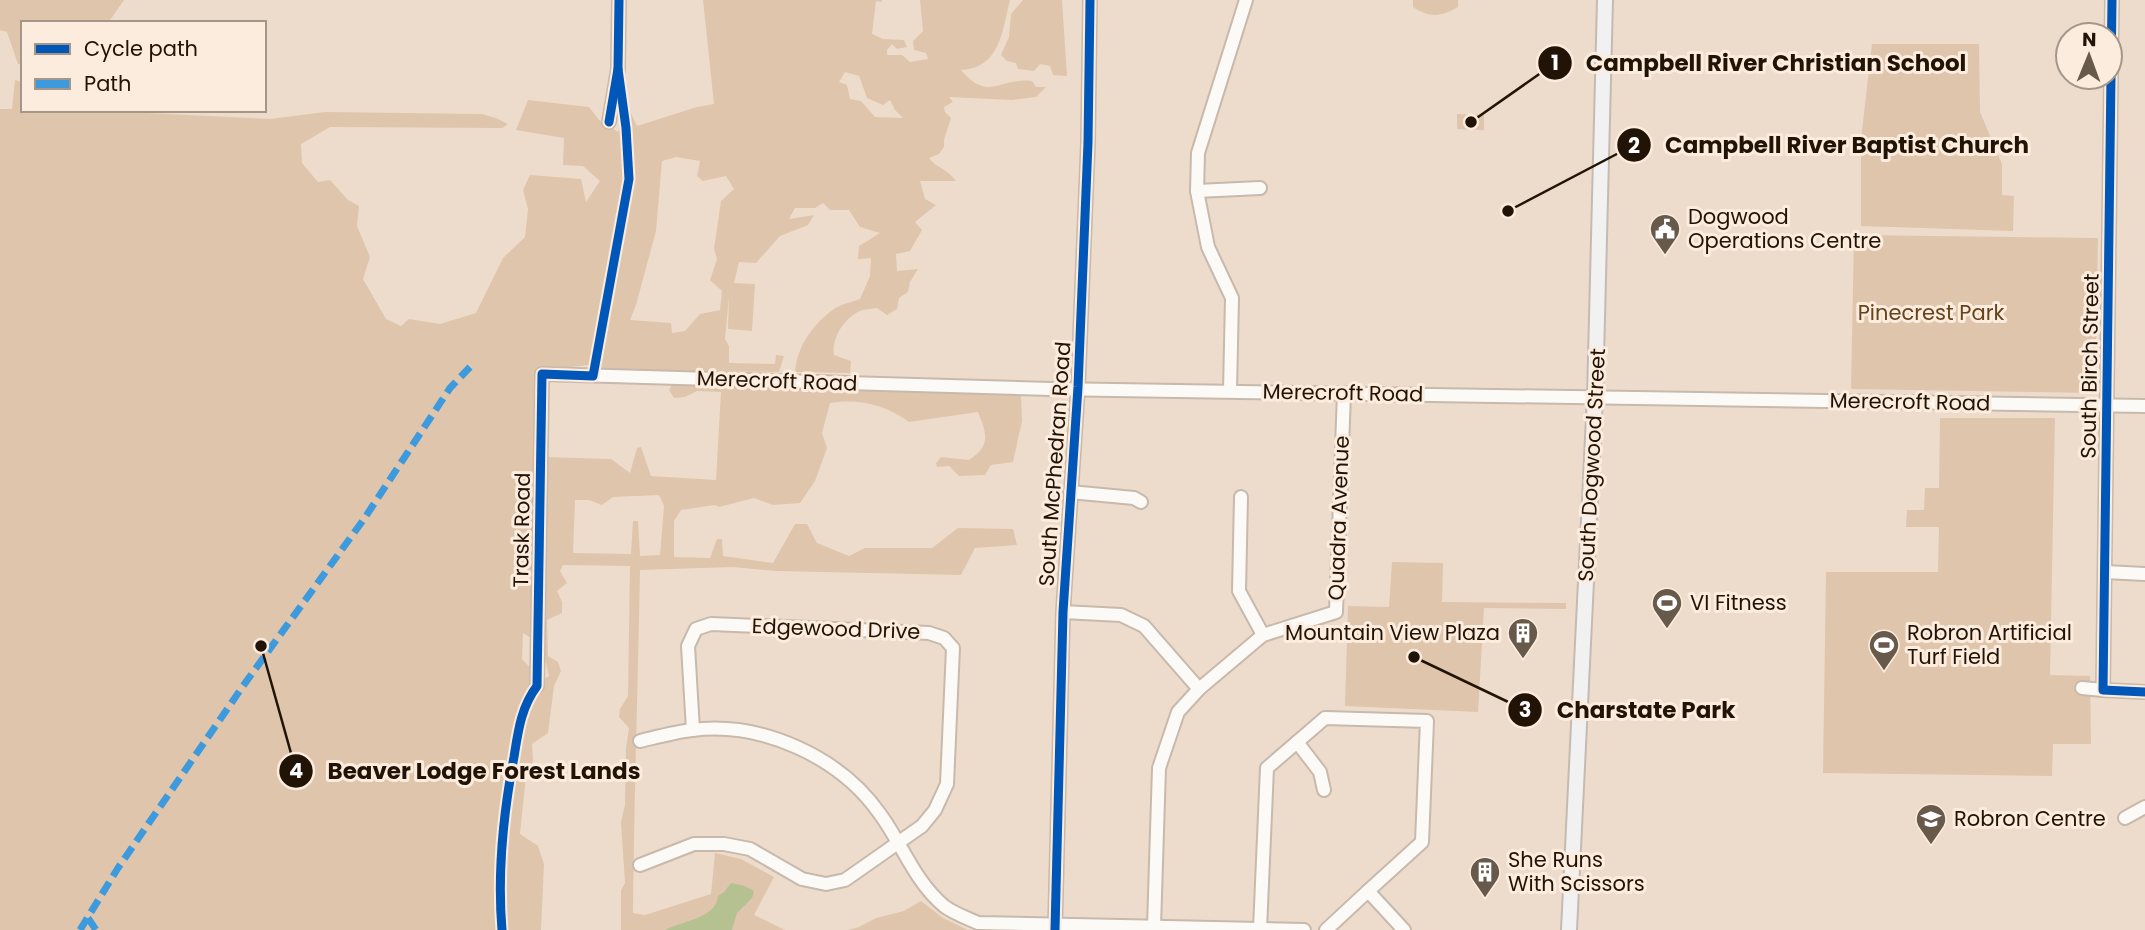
<svg xmlns="http://www.w3.org/2000/svg" width="2145" height="930" font-family="Poppins,sans-serif">
	<rect width="100%" height="100%" fill="#eddccc"/>
	<g fill="#e0c5ad" fill-rule="evenodd">
		<polygon points="0,0 124,0 108,23 23,23 23,64 18,64 7,32 0,30"/>
		<path d="M703 0H882V2L876 1 872 34 883 39 904 40 907 47 897 49 892 44 887 50V55H902L910 62 928 59 926 53 914 50 913 41 923 31 920 0H1010C1002 32 1000 68 961 70 990 103 997 77 1032 81L1036 87H1046L1036 97 1012 100 949 97 953 102 944 107 945 112 951 118 944 140V147L939 154 929 158C936 168 948 169 956 181H920L925 199 936 205 915 222 922 230 910 251 896 254 897 271 918 269 910 282 908 292 899 298 897 309 887 315 877 308C872 309 865 309 860 311 844 318 831 339 834 355L851 361 850 373 795 372C797 346 813 324 834 309 841 304 852 302 860 299L870 276 871 258 858 259 859 246 880 233 860 227 849 210H830L823 203 815 208H795L789 219 814 215 808 225 780 236 756 263 739 262 734 283 755 284 752 331 728 329 729 296 725 339 729 346V363L775 364 776 355 784 356 779 372 602 370 588 365 539 371 535 387 534 640 523 633 522 659 542 680 549 676 543 651 545 457 611 459 630 473 637 448 641 447 651 476 716 480 721 392 697 391 685 397 674 398 669 390 673 383 1021 394 1022 421 1013 462 991 465 985 475 959 476 949 466 937 467 936 463 941 457 969 460C991 446 987 434 978 412L909 422C887 405 857 398 830 403L822 433 827 448 815 481 800 503 773 505 754 498 719 507 715 505 681 510 674 521V557L710 558 717 539H722L723 556 773 563 795 524H807L817 543 849 556 865 548H932L958 528 1013 529 1017 545 975 548 961 575 776 571 733 567 640 570C638 684 634 799 633 913L645 915 711 894 715 853 741 859 774 877 754 915 785 930H621V890L625 883 621 822 625 805 626 748 629 728 619 717 620 709 628 696 630 566 563 565 560 571 567 583 557 591 562 602V613L547 620 548 656 558 662 561 671 554 686 548 733 532 744 533 761 526 775 520 834 538 846 544 864 541 930H0V109H12L15 80 23 82V110H84L270 119 325 112 482 114 496 118 508 124 502 128 330 127 301 144 302 163 318 182 330 180 348 200 359 206 357 226 370 257 363 279 386 319 401 326 409 319 440 324 476 313 503 258 525 237 528 209 523 190 530 175 581 179 586 202 600 181 583 166 563 165 564 138 516 130 528 100 589 107 599 120 618 132 628 107 637 126 697 107 714 104ZM845 72 859 76 867 98 883 105 890 100 895 110 903 118 875 117 861 101 850 99 847 85 839 82ZM676 157 700 161 697 176 703 181 726 176 734 189 721 201 714 249 717 259 710 280 722 291 720 310 700 314 685 331 672 333 671 323 630 320 636 305 656 231 662 161ZM659 495 664 506 660 555 640 556 638 521H633L631 554 573 553 575 500H589L602 505 613 497Z"/>
		<polygon points="1023,0 1062,0 1067,76 1053,75 1050,66 1040,64 1034,71 1018,69 1016,63 1007,61 1001,55 1009,37 1011,14"/>
		<path d="M1413 0H1458V7C1441 17 1430 18 1413 7Z"/>
		<polygon points="1872,44 1979,44 1980,112 2002,164 2002,195 2014,196 2013,231 1861,226 1861,139"/>
		<polygon points="1457,114 1484,115 1484,130 1457,129"/>
		<polygon points="1854,235 2098,238 2095,393 1851,389"/>
		<polygon points="1940,418 2055,418 2050,675 2090,676 2091,744 2053,744 2052,776 1823,773 1826,572 1938,572 1939,527 1906,527 1907,510 1924,510 1925,488 1939,488"/>
		<polygon points="1392,562 1443,563 1442,602 1566,603 1566,609 1484,608 1478,712 1345,706 1348,606 1389,607"/>
		<polygon points="921,901 943,918 968,930 848,930 859,927 876,918 904,911"/>
	</g>
	<path fill="#b5c190" d="M731 883 745 886 754 891 752 898 737 913 732 930H665C681 921 716 919 718 896L724 892Z"/>
	<g fill="none" stroke-linecap="round" stroke-linejoin="round">
		<g stroke="#c7b9ab" stroke-width="16">
			<g id="minor">
				<polyline points="2112,0 2103,690 2145,692"/>
				<polyline points="609,122 618,69 619,0"/>
				<polyline points="1197,191 1260,188"/>
				<polyline points="1230,391 1232,298 1208,247 1197,191 1198,153 1246,0"/>
				<polyline points="1070,492 1134,498 1141,502"/>
				<polyline points="1241,497 1239,591 1263,635"/>
				<polyline points="2105,572 2145,574"/>
				<polyline points="1063,612 1121,615 1144,626 1199,689"/>
				<polyline points="537,686 542,374 1051,389 2145,406"/>
				<polyline points="2082,688 2103,690"/>
				<path d="M640 741C657 737 675 732 692 730 762 721 840 757 880 814 902 844 915 882 944 906 953 913 967 918 978 923L1304 930"/>
				<polyline points="1297,742 1320,772 1324,790"/>
				<polyline points="2125,818 2145,807"/>
				<polyline points="640,865 694,844 724,844 750,849 802,879 826,884 845,880 922,826 935,810 947,784 953,648 944,638 929,633 711,624 696,629 688,646 693,730"/>
				<polyline points="1154,926 1159,768 1178,712 1199,689 1263,635 1336,612 1344,393"/>
				<polyline points="1260,929 1267,768 1325,718 1427,721 1422,842 1368,891"/>
				<polyline points="1055,930 1063,612 1078,387 1088,143 1090,0"/>
				<polyline points="1326,930 1368,891 1404,930"/>
			</g>
		</g>
		<g stroke="#c4bab2" stroke-width="18">
			<polyline id="major" points="1569,930 1595,397 1605,0"/>
		</g>
		<use href="#minor" stroke="#fcfaf7" stroke-width="12"/>
		<use href="#major" stroke="#f2f1f1" stroke-width="14"/>
		<g stroke="#3c9add" stroke-width="7" stroke-dasharray="14 7" stroke-linecap="butt">
			<polyline points="88,918 96,930"/>
			<polyline points="80,930 118,868 243,686 364,519 450,388 470,367"/>
		</g>
		<g stroke="#fcecde" stroke-width="13">
			<g id="cycleway">
				<polyline points="2112,0 2103,690 2145,692"/>
				<polyline points="609,122 618,69 619,0"/>
				<path d="M502 930C497 871 503 815 514 757 518 732 521 707 537 686L542 374 593 376 629 179 626 128 618 69"/>
				<polyline points="1055,930 1063,612 1078,387 1088,143 1090,0"/>
			</g>
		</g>
		<use href="#cycleway" stroke="#0057b8" stroke-width="9"/>
	</g>
	<defs>
		<g id="civic-pin" transform="scale(1.575)"><path d="M0 17L-7.5 6A9.5 9.5 0 1 1 7.5 6Z" fill="#685a4b" stroke="#fcecde"/><path d="M-.6-6.5H3V-4.5H.6V-3L4-1V1h2V6H-6V1h2V-1L-.6-3ZM-1.2 2.5V6h2.4V2.5Z" fill="#fff"/></g>
		<g id="stadium-pin" transform="scale(1.575)"><path d="M0 17L-7.5 6A9.5 9.5 0 1 1 7.5 6Z" fill="#685a4b" stroke="#fcecde"/><path d="M0-5a6.5 5 0 1 0 0 10a6.5 5 0 1 0 0-10ZM-3.5-1.8h7v3.6h-7Z" fill="#fff"/></g>
		<g id="building-pin" transform="scale(1.575)"><path d="M0 17L-7.5 6A9.5 9.5 0 1 1 7.5 6Z" fill="#685a4b" stroke="#fcecde"/><path d="M-4-6H4V6H1V3H-1V6H-4ZM-2.5-4.3h1.7v1.8h-1.7ZM.8-4.3h1.7v1.8H.8ZM-2.5-1h1.7V.8h-1.7ZM.8-1h1.7V.8H.8Z" fill="#fff"/></g>
		<g id="school-pin" transform="scale(1.575)"><path d="M0 17L-7.5 6A9.5 9.5 0 1 1 7.5 6Z" fill="#685a4b" stroke="#fcecde"/><path d="M0-5L7-2L0 1L-7-2ZM-4 1L0 2.5L4 1V4Q0 6-4 4Z" fill="#fff"/></g>
	</defs>
	<g fill-rule="evenodd">
		<use href="#civic-pin" x="1665" y="229"/>
		<use href="#stadium-pin" x="1667" y="603"/>
		<use href="#building-pin" x="1523" y="633"/>
		<use href="#stadium-pin" x="1884" y="645"/>
		<use href="#school-pin" x="1931" y="819"/>
		<use href="#building-pin" x="1485" y="872"/>
	</g>
	<g text-anchor="middle" stroke-width="6" stroke-linejoin="round" paint-order="stroke">
		<g font-size="21" fill="#211406" stroke="#fcecde" text-anchor="start">
			<text x="1688" y="224">Dogwood<tspan x="1688" dy="24">Operations Centre</tspan></text>
			<text x="1690" y="610">VI Fitness</text>
			<text x="1500" y="640" text-anchor="end">Mountain View Plaza</text>
			<text x="1907" y="640">Robron Artificial<tspan x="1907" dy="24">Turf Field</tspan></text>
			<text x="1954" y="826">Robron Centre</text>
			<text x="1508" y="867">She Runs<tspan x="1508" dy="24">With Scissors</tspan></text>
		</g>
		<g font-size="21" fill="#66431d" stroke="#fcecde">
			<text x="1931" y="320">Pinecrest Park</text>
		</g>
		<g font-size="21" fill="#211406" stroke="#fcecde">
			<text transform="translate(2090 366) rotate(-89)" y="7">South Birch Street</text>
			<text transform="translate(777 381) rotate(2)" y="7">Merecroft Road</text>
			<text transform="translate(1343 393) rotate(1)" y="7">Merecroft Road</text>
			<text transform="translate(1910 402) rotate(1)" y="7">Merecroft Road</text>
			<text transform="translate(1055 464) rotate(-86)" y="7">South McPhedran Road</text>
			<text transform="translate(1592 465) rotate(-87)" y="7">South Dogwood Street</text>
			<text transform="translate(1339 518) rotate(-88)" y="7">Quadra Avenue</text>
			<text transform="translate(522 530) rotate(-89)" y="7">Trask Road</text>
			<text transform="translate(836 629) rotate(2)" y="7">Edgewood Drive</text>
		</g>
	</g>
	<path fill="none" stroke="#211406" stroke-width="2.5" d="M1471 122L1555 63M1508 211L1634 145M1414 657L1525 710M261 646L296 771"/>
	<g fill="#211406" stroke="#fcecde" stroke-width="2.5">
		<circle cx="1471" cy="122" r="7"/>
		<circle cx="1508" cy="211" r="7"/>
		<circle cx="1414" cy="657" r="7"/>
		<circle cx="261" cy="646" r="7"/>
		<circle cx="1555" cy="63" r="18"/>
		<circle cx="1634" cy="145" r="18"/>
		<circle cx="1525" cy="710" r="18"/>
		<circle cx="296" cy="771" r="18"/>
	</g>
	<g font-size="21" text-anchor="middle" font-weight="bold" fill="#fff">
		<text x="1555" y="70">1</text>
		<text x="1634" y="153">2</text>
		<text x="1525" y="717">3</text>
		<text x="296" y="778">4</text>
	</g>
	<g font-size="23" text-anchor="middle" font-weight="bold" fill="#211406" stroke="#fcecde" stroke-width="6" stroke-linejoin="round" paint-order="stroke">
		<text x="1776" y="71">Campbell River Christian School</text>
		<text x="1847" y="153">Campbell River Baptist Church</text>
		<text x="1646" y="718">Charstate Park</text>
		<text x="484" y="779">Beaver Lodge Forest Lands</text>
	</g>
	<rect x="21" y="21" width="245" height="91" fill="#fcecde" stroke="#a49688" stroke-width="2"/>
	<rect x="35" y="44" width="35" height="10" fill="#0057b8" stroke="#a49688" stroke-width="2"/>
	<text x="84" y="56" font-size="21" fill="#211406">Cycle path</text>
	<rect x="35" y="79" width="35" height="10" fill="#3c9add" stroke="#a49688" stroke-width="2"/>
	<text x="84" y="91" font-size="21" fill="#211406">Path</text>
	<g transform="translate(2089 56) rotate(1)"><circle r="33" fill="#fcecde" stroke="#a49688" stroke-width="2"/>
	<path d="M0-5L12 26L0 18L-12 26Z" fill="#685a4b"/>
	<text y="-10" font-size="19" font-weight="bold" text-anchor="middle" fill="#211406">N</text>
	</g>
</svg>
